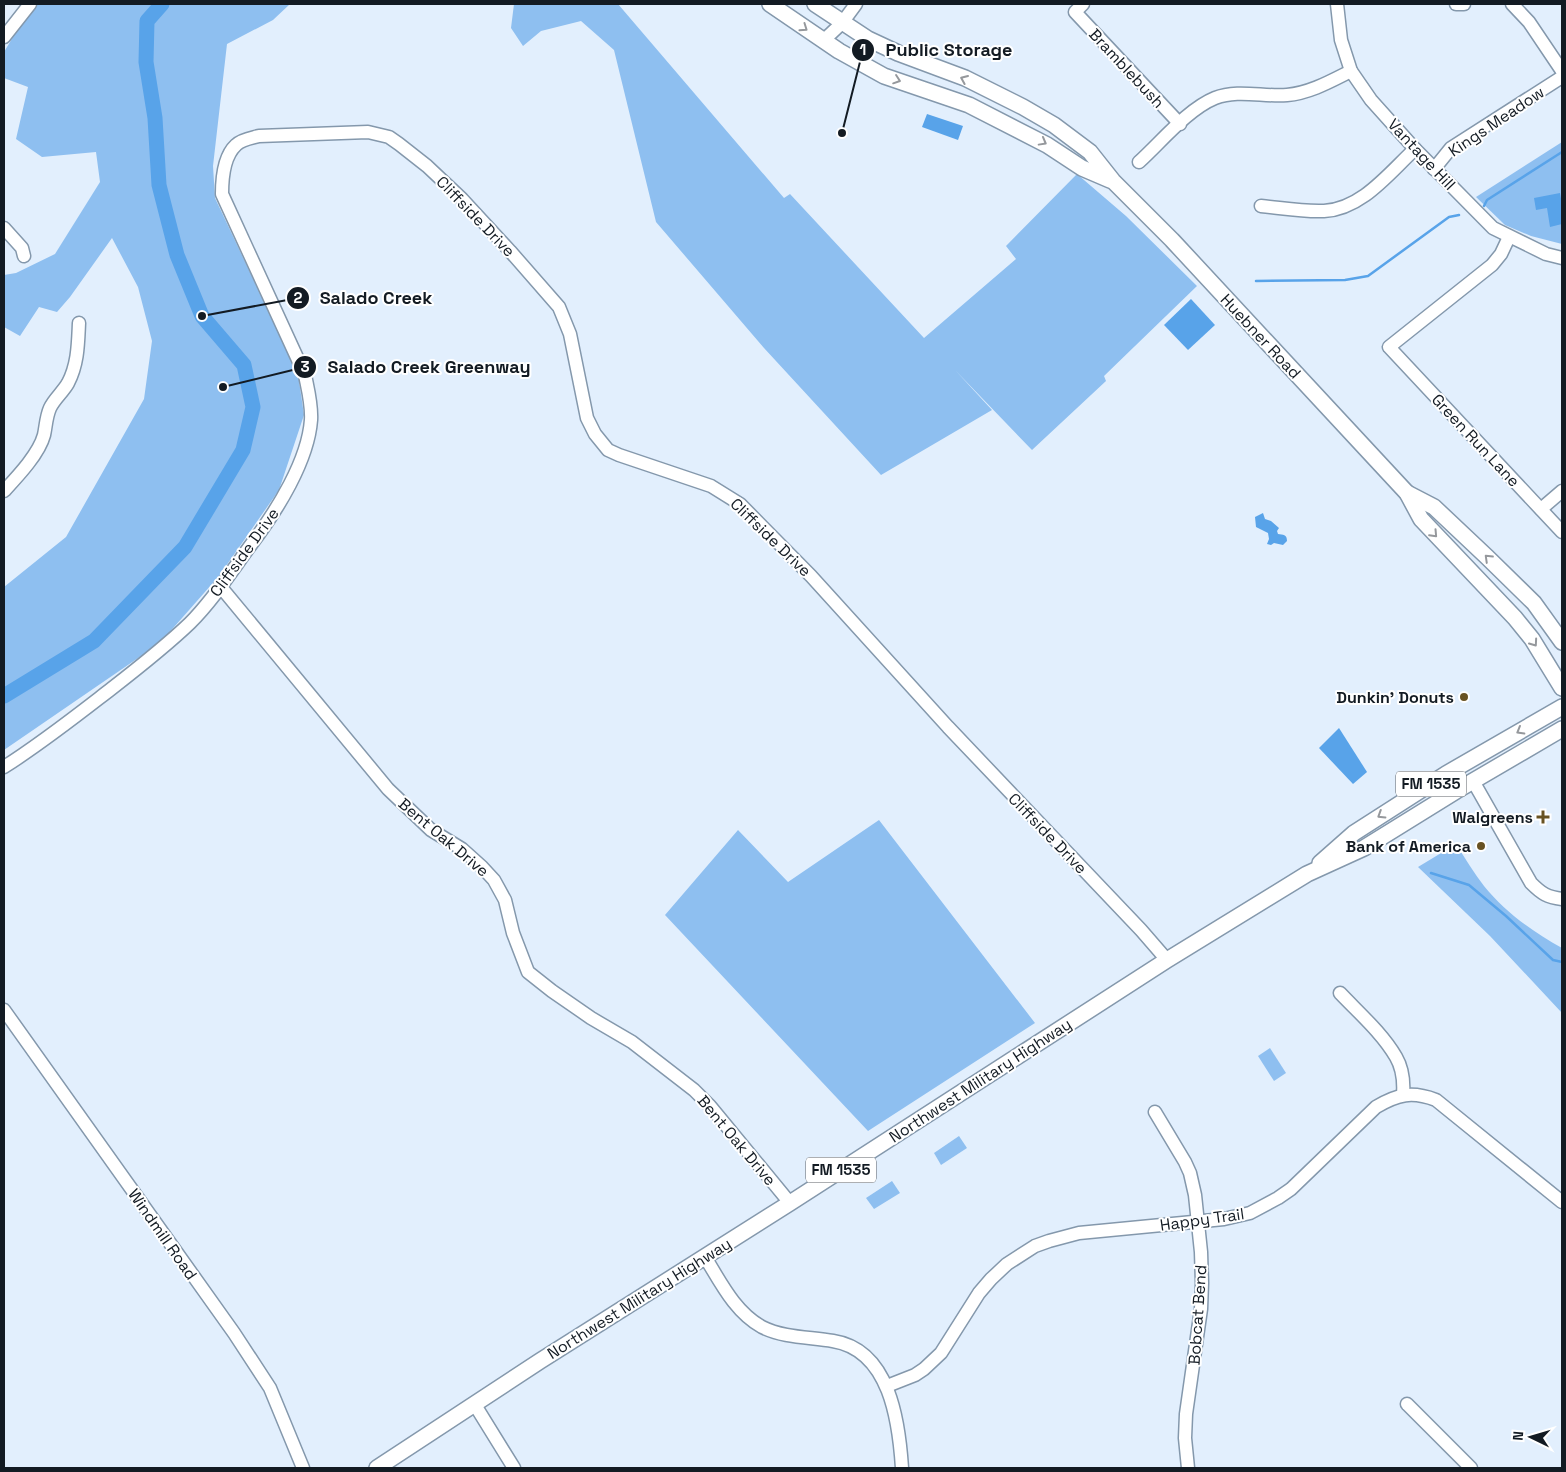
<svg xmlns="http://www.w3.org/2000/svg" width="1566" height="1472" font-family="'Space Grotesk',sans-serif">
	<rect width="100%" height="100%" fill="#e2effd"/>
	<g fill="#8ebff0">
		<polygon points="38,4 290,4 273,20 227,44 213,166 215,198 298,374 304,415 279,490 219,576 160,643 4,750 4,587 66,537 144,399 152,341 138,287 112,238 70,297 57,312 39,307 20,336 4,327 4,275 16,273 55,254 100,182 96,152 42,157 16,139 28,87 4,78 4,52 16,32"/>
		<polygon points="514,4 618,4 784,198 790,194 924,338 1016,259 1006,246 1077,174 1126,216 1197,286 1104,376 1106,381 1032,450 955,370 992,410 881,475 764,348 656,222 614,50 581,21 541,31 523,46 511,28"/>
		<polygon points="1562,142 1562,244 1531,236 1505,225 1476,197"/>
		<polygon points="879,820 1035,1023 868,1131 665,915 738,830 788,882"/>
		<path d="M1456 844C1465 858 1474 873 1484 886 1505 912 1533 932 1562 948V1013L1490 936 1418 867Z"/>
		<polygon points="1270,1048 1286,1073 1274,1081 1258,1056"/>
		<polygon points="959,1136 967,1148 941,1165 934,1153"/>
		<polygon points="892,1181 900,1193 874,1209 866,1198"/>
	</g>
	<g fill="#58a3e9">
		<polygon points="927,114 963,126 958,140 922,127"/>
		<polygon points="1560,193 1562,204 1562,224 1550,227 1547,208 1536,210 1534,198"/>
		<polygon points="1191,299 1215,325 1188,350 1164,325"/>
		<path d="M1263 513 1265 519 1271 521 1279 528 1277 531 1278 534C1283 535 1287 534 1287 541L1283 545 1274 543 1271 545 1267 544 1269 539 1268 533 1256 527 1255 517Z"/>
		<polygon points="1339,728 1367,772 1353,784 1319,748"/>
	</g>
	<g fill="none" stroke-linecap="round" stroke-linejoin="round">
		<g stroke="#58a3e9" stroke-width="2.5">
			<polyline points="1484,206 1487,200 1562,152"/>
			<polyline points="1256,281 1345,280 1368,276 1449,217 1459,215"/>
			<polyline points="1431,873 1469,885 1506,916 1553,960 1562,962"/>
		</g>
		<polyline stroke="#58a3e9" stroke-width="15" points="4,696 94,641 185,547 243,450 253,407 244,365 202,316 177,255 159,185 155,118 146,62 147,21 162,4"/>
		<g stroke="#8498ac" stroke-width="15">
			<g id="minor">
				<polyline points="1083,4 1075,12 1180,124"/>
				<polyline points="1337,4 1341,40 1351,71 1371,100 1415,149 1493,228 1546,254 1562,258"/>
				<polyline points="1456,4 1464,4"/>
				<polyline points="1512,4 1529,22 1562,71"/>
				<polyline points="4,37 30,4"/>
				<polyline points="823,41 842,23 856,4"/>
				<path d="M1139 162C1161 142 1188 109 1215 98 1238 89 1263 97 1287 95 1310 93 1331 81 1351 71"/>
				<polyline points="1434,169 1451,148 1562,77"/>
				<path d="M1261 206C1282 208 1303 212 1324 211 1362 209 1389 173 1415 149"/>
				<polyline points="4,228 22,248 24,256"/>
				<polyline points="1509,237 1501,254 1492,265 1389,347 1562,532"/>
				<path d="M4 491C17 477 39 454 44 435 46 426 46 417 50 408 54 399 63 392 68 383 78 364 78 344 79 323"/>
				<polyline points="1541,509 1562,491"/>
				<polyline points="220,586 388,789 431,830 462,849 482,867 494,880 505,900 513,933 528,972 552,991 591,1018 632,1042 694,1090 710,1106 790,1203"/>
				<path d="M4 767C42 743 76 716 111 689 138 668 165 647 190 623 214 599 233 569 253 542 277 510 308 461 311 420 312 405 308 390 305 375L222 194C222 178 224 156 236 145 242 139 252 138 259 136L368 132 389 137 399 144 427 166 462 199 510 251 559 307 570 334 587 418 595 434 608 450 619 455 711 486 740 504 811 576 948 727 1141 930 1167 960"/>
				<path d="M1473 781 1531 883C1542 894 1547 897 1562 899"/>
				<path d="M1340 993C1359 1013 1382 1033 1396 1057 1403 1069 1404 1082 1403 1095"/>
				<polyline points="4,1010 234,1333 270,1388 303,1468"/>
				<polyline points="1155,1112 1185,1162 1190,1173 1195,1195 1201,1252 1202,1283 1201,1309 1186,1414 1185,1438 1188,1468"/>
				<path d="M705 1257C721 1283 735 1312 762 1327 784 1338 810 1337 833 1341 890 1350 899 1422 902 1468"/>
				<path d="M887 1386 915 1375 924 1369 941 1353 979 1293 991 1279 1007 1264 1035 1246 1049 1241 1079 1233 1224 1219 1250 1213 1278 1198 1291 1189 1376 1107C1398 1094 1412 1091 1436 1100L1562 1202"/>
				<polyline points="1407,1404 1471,1468"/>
				<polyline points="475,1405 514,1468"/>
			</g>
		</g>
		<g stroke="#8498ac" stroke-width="18">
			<g id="major">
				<polyline points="770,4 839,51 884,76 969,105 1047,145 1082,168 1110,180"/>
				<polyline points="815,4 868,39 898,53 965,78 1023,107 1054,125 1090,152 1113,181 1172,240 1407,493 1421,519 1515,618 1532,639 1562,688"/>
				<polyline points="1407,493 1434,507 1487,557 1534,603 1562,642"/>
				<polyline points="1320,863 1354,833 1446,774 1562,707"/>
				<polyline points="377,1468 540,1361 790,1203 1167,960 1307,874 1364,848 1456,791 1562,729"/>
			</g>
		</g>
		<use href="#minor" stroke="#fff" stroke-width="12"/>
		<use href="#major" stroke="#fff" stroke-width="15"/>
	</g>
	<defs><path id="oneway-chevron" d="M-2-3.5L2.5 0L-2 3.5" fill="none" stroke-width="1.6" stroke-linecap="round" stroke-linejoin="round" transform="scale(1.25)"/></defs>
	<g stroke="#95989c">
		<use href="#oneway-chevron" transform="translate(804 28) rotate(35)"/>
		<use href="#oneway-chevron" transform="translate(964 79) rotate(-157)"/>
		<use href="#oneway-chevron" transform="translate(897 80) rotate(19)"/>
		<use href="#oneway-chevron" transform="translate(1043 142) rotate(29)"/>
		<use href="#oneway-chevron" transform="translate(1434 534) rotate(47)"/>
		<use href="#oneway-chevron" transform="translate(1488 558) rotate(-136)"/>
		<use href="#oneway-chevron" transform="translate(1534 643) rotate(55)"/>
		<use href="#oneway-chevron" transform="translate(1520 731) rotate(150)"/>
		<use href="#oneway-chevron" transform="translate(1381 815) rotate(148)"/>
	</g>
	<g fill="#685222" stroke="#fff" stroke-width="2">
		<circle cx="1464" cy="697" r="5"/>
		<path d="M1540.5 809.5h5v5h5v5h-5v5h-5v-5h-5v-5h5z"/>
		<circle cx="1481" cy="846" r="5"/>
	</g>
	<g text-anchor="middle" stroke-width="4" stroke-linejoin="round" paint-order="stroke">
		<g fill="#fff" stroke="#5a5f65" stroke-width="1">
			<rect x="1396" y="771.5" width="70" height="25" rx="4"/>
			<rect x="806" y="1157.5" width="70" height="25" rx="4"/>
		</g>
		<g font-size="15" font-weight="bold" fill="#131b23">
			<text x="1431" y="789">FM 1535</text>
			<text x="841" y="1175">FM 1535</text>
		</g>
		<g font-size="16" fill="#131b23" stroke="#fff">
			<text transform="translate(1127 68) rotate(47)" y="6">Bramblebush</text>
			<text transform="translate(1496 121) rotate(-34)" y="6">Kings Meadow</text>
			<text transform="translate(1422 154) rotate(47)" y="6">Vantage Hill</text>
			<text transform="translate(476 216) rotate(46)" y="6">Cliffside Drive</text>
			<text transform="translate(1261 336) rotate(47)" y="6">Huebner Road</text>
			<text transform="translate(1476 440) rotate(47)" y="6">Green Run Lane</text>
			<text transform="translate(771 537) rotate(44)" y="6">Cliffside Drive</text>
			<text transform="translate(244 552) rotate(-54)" y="6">Cliffside Drive</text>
			<text transform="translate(1048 833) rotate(46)" y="6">Cliffside Drive</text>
			<text transform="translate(444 837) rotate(40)" y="6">Bent Oak Drive</text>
			<text transform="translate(980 1080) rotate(-33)" y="6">Northwest Military Highway</text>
			<text transform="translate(737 1140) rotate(50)" y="6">Bent Oak Drive</text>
			<text transform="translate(1202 1219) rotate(-8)" y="6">Happy Trail</text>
			<text transform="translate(163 1234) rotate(55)" y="6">Windmill Road</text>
			<text transform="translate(639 1298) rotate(-32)" y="6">Northwest Military Highway</text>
			<text transform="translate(1197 1315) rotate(-86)" y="6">Bobcat Bend</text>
		</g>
		<g font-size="16" font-weight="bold" fill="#131b23" stroke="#fff" text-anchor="end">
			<text x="1454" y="703">Dunkin' Donuts</text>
			<text x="1533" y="823">Walgreens</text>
			<text x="1471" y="852">Bank of America</text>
		</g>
	</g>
	<path fill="none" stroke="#131b23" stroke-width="2" d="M842 133L863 50M202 316L298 298M223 387L305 367"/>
	<g fill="#131b23" stroke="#fff" stroke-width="2">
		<circle cx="842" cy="133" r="5"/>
		<circle cx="202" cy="316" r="5"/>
		<circle cx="223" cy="387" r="5"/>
		<circle cx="863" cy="50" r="12"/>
		<circle cx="298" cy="298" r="12"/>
		<circle cx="305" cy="367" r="12"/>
	</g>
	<g font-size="15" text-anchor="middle" font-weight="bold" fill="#fff">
		<text x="863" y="55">1</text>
		<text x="298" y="303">2</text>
		<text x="305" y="372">3</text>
	</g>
	<g font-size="18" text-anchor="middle" font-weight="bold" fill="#131b23" stroke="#fff" stroke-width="4" stroke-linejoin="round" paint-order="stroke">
		<text x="949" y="56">Public Storage</text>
		<text x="376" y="304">Salado Creek</text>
		<text x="429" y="373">Salado Creek Greenway</text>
	</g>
	<rect width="1566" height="1472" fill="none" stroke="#131b23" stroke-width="10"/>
	<g transform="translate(1531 1437) rotate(275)" stroke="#ffffff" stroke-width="4" paint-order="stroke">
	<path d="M0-4L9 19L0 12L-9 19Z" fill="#131b23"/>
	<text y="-8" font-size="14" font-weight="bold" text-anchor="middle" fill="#131b23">N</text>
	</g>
</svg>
